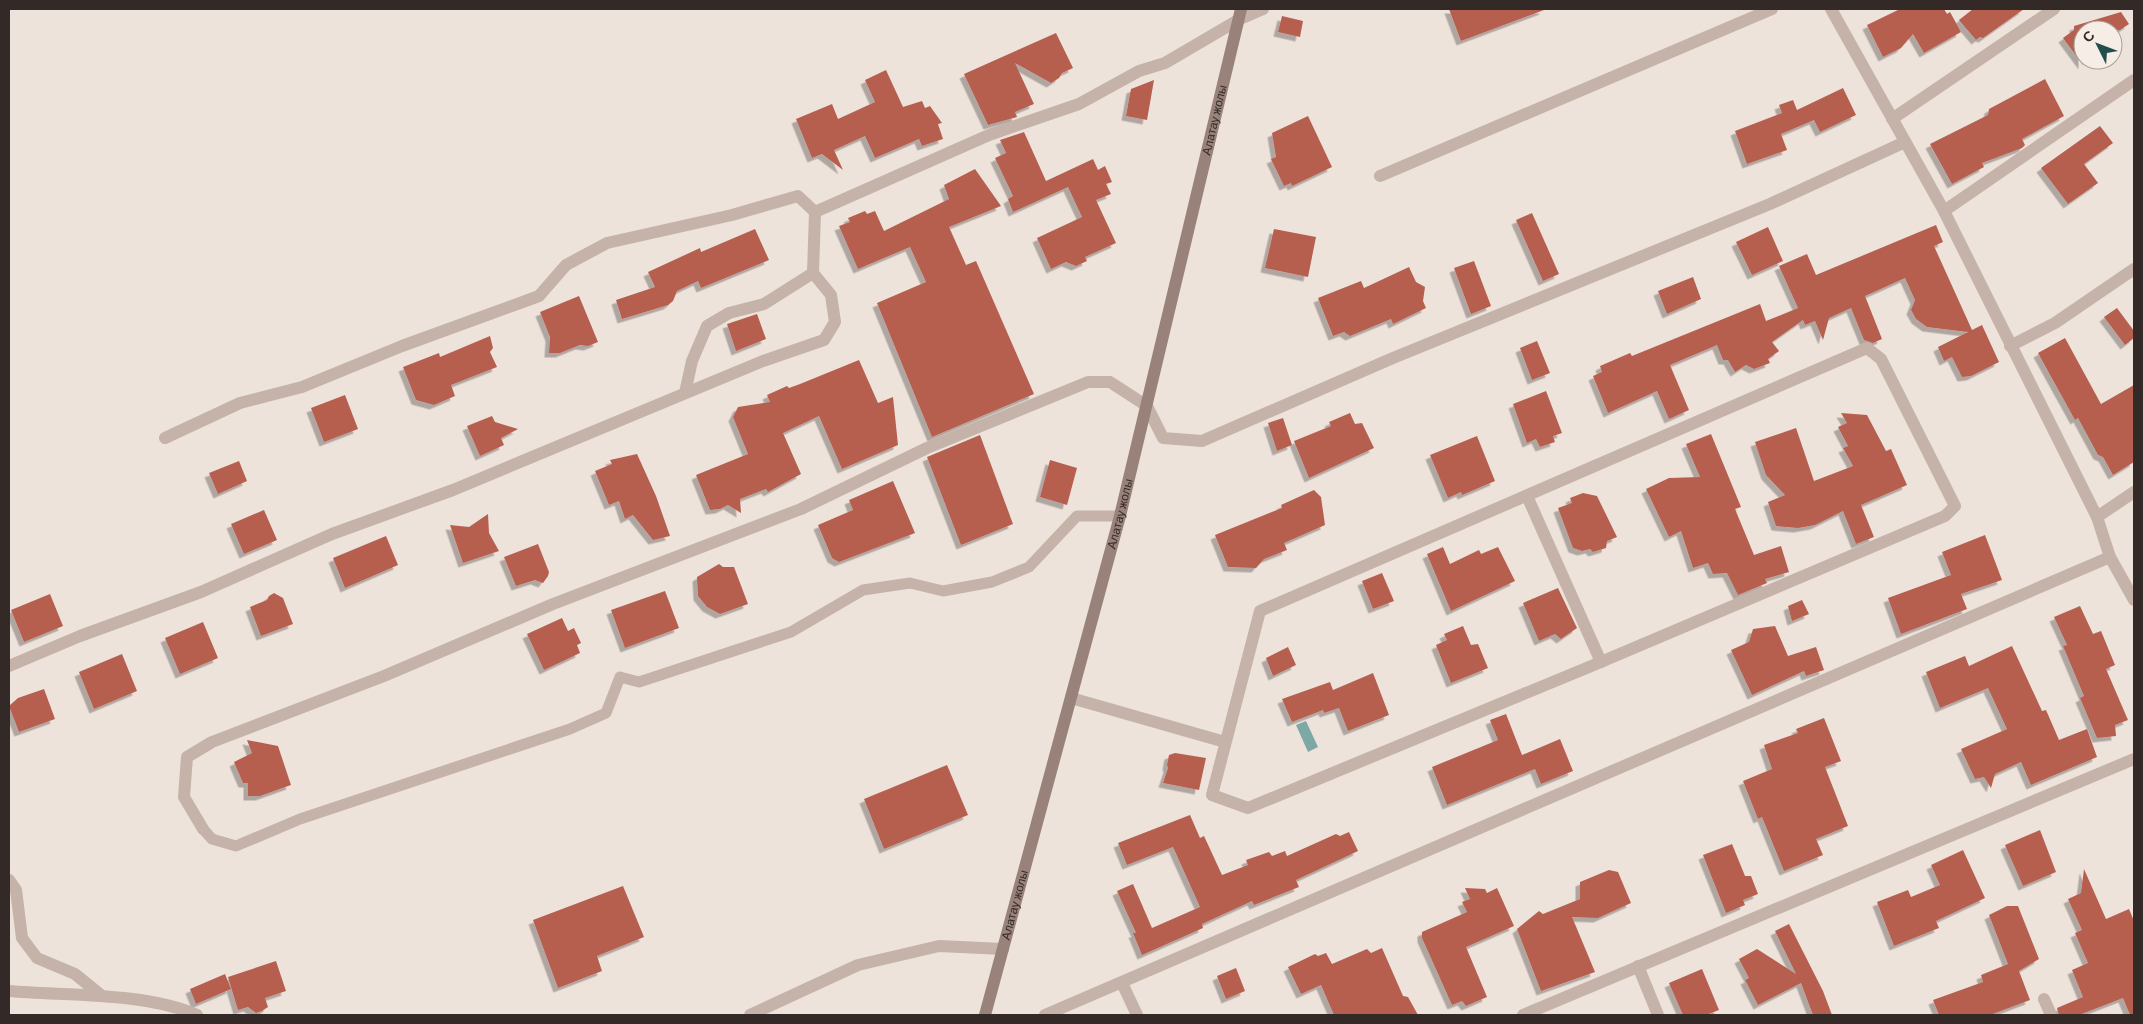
<svg xmlns="http://www.w3.org/2000/svg" width="2143" height="1024" font-family="Barlow,sans-serif">
	<defs>
		<filter id="shadow"><feDropShadow dx="-4.5" dy="4.5" stdDeviation="0" flood-color="#0004"/></filter>
	</defs>
	<rect width="100%" height="100%" fill="#eee3db"/>
	<polygon fill="#7da8a5" points="1306,721 1318,747 1308,752 1296,725"/>
	<g fill="#b75e50" filter="url(#shadow)">
		<polygon points="1449,9 1543,9 1544,10 1461,41"/>
		<polygon points="1900,9 1944,9 1947,14 1950,12 1961,32 1924,53 1913,34 1901,48 1883,57 1867,25"/>
		<polygon points="1973,9 2024,9 1983,38 1980,37 1976,40 1959,20"/>
		<polygon points="2121,12 2129,24 2120,30 2083,30 2083,65 2063,38 2074,30 2074,26"/>
		<polygon points="1282,16 1303,21 1300,37 1278,32"/>
		<polygon points="1056,33 1073,68 1062,73 1059,78 1051,83 1015,63 1034,104 1015,112 1017,117 988,125 964,74"/>
		<polygon points="886,70 903,107 922,101 925,108 930,106 942,123 938,124 943,139 922,146 919,139 875,158 865,136 834,150 843,170 822,154 812,158 796,119 832,104 838,119 875,102 865,80"/>
		<polygon points="2045,79 2064,116 2022,139 2025,145 2022,148 1982,163 1984,167 1952,184 1930,144 1988,115 1989,109"/>
		<polygon points="1154,80 1147,120 1126,116 1131,89"/>
		<polygon points="1843,88 1856,115 1820,132 1814,120 1781,134 1787,150 1747,164 1735,131 1782,113 1779,105 1793,100 1797,110"/>
		<polygon points="1308,116 1332,167 1292,186 1291,183 1284,186 1271,159 1276,157 1272,133"/>
		<polygon points="2100,126 2113,143 2084,164 2098,183 2068,204 2041,168"/>
		<polygon points="1024,132 1046,181 1093,159 1098,170 1105,166 1112,182 1106,184 1111,194 1096,200 1116,243 1085,257 1087,261 1076,266 1066,262 1051,269 1037,238 1082,217 1068,187 1013,212 1008,199 1013,196 995,158 1006,153 1000,140"/>
		<polygon points="975,169 1001,206 949,227 966,265 976,261 1034,394 932,437 877,303 926,282 910,247 858,269 839,226 850,222 848,218 865,211 867,214 875,211 884,231 949,199 944,185"/>
		<polygon points="1532,213 1559,274 1543,281 1516,220"/>
		<polygon points="1936,225 1943,242 1934,246 1972,330 1982,325 1999,362 1971,376 1962,377 1952,357 1944,361 1938,347 1968,332 1927,327 1916,319 1911,310 1915,300 1905,278 1865,296 1882,339 1873,343 1864,340 1851,308 1829,318 1823,340 1815,321 1805,325 1803,320 1772,342 1779,351 1768,359 1770,363 1754,369 1746,365 1735,372 1728,360 1723,360 1717,345 1670,365 1689,410 1669,419 1657,391 1608,413 1593,376 1602,372 1600,366 1630,353 1632,356 1760,304 1766,321 1798,308 1779,266 1807,254 1816,275"/>
		<polygon points="1768,227 1783,261 1752,275 1736,242"/>
		<polygon points="755,229 769,260 701,288 698,281 677,291 673,301 668,305 622,319 616,300 655,287 648,272 700,248 701,252"/>
		<polygon points="1274,229 1316,237 1308,277 1265,268"/>
		<polygon points="1474,261 1491,306 1471,314 1454,268"/>
		<polygon points="1409,267 1416,282 1425,287 1423,301 1426,308 1393,324 1391,319 1350,336 1344,332 1333,336 1318,298 1361,281 1364,288"/>
		<polygon points="1693,277 1701,299 1667,314 1658,291"/>
		<polygon points="579,296 598,342 588,346 580,345 560,353 549,353 550,337 540,312"/>
		<polygon points="2117,308 2134,331 2134,338 2125,345 2104,317"/>
		<polygon points="757,314 766,339 736,351 727,324"/>
		<polygon points="490,336 493,348 490,352 497,367 451,385 455,396 434,405 416,400 403,367 439,353 440,357"/>
		<polygon points="2065,338 2101,404 2134,385 2134,462 2113,475 2103,457 2098,455 2078,418 2075,420 2038,353"/>
		<polygon points="1537,341 1550,373 1532,380 1520,348"/>
		<polygon points="859,360 878,403 893,397 898,445 842,469 819,416 783,433 801,474 768,492 766,489 740,499 741,513 728,505 720,509 710,510 696,475 748,454 733,417 738,407 770,402 767,395 787,386 789,388 800,384"/>
		<polygon points="1546,391 1562,433 1553,436 1555,442 1540,447 1536,439 1527,443 1513,404"/>
		<polygon points="345,395 358,429 324,442 311,408"/>
		<polygon points="1350,413 1355,424 1362,423 1374,448 1309,478 1294,441 1331,426 1329,422"/>
		<polygon points="1841,413 1867,415 1886,451 1891,449 1907,485 1861,505 1874,537 1856,544 1843,511 1815,525 1798,528 1776,526 1768,502 1785,495 1766,475 1755,442 1796,428 1814,481 1853,466 1843,448 1848,446 1838,427 1847,423"/>
		<polygon points="492,416 495,422 518,429 501,438 504,445 480,456 467,426"/>
		<polygon points="1283,418 1292,445 1277,451 1268,423"/>
		<polygon points="1711,434 1741,507 1735,509 1754,555 1781,546 1789,572 1765,579 1767,583 1738,595 1727,573 1713,574 1708,563 1693,568 1681,531 1669,537 1646,489 1669,478 1700,477 1686,444"/>
		<polygon points="980,435 1013,524 961,545 927,457"/>
		<polygon points="1477,436 1495,481 1462,495 1461,492 1448,498 1430,455"/>
		<polygon points="637,454 656,496 670,536 653,540 633,515 625,519 619,501 609,505 595,471 612,464 610,460"/>
		<polygon points="1050,460 1077,468 1067,505 1040,497"/>
		<polygon points="239,461 247,481 218,494 209,473"/>
		<polygon points="893,481 915,533 839,562 832,558 818,525 853,510 849,500"/>
		<polygon points="1314,490 1321,497 1325,525 1284,543 1287,550 1264,559 1256,568 1228,567 1215,535 1282,508 1281,505"/>
		<polygon points="1583,493 1597,496 1617,537 1607,541 1606,548 1593,552 1590,549 1582,551 1573,548 1558,508 1572,503 1570,498"/>
		<polygon points="264,510 277,540 244,554 231,524"/>
		<polygon points="488,514 489,533 499,551 463,563 450,525 469,527"/>
		<polygon points="1985,535 2002,580 1961,594 1967,609 1901,634 1888,598 1951,575 1942,552"/>
		<polygon points="386,536 398,565 345,588 333,558"/>
		<polygon points="538,544 549,572 548,576 543,583 535,580 516,586 504,557"/>
		<polygon points="1443,547 1450,564 1479,550 1481,554 1498,547 1515,581 1451,611 1427,554"/>
		<polygon points="719,564 723,567 734,567 748,604 720,614 707,607 698,596 697,577"/>
		<polygon points="1382,573 1394,601 1373,609 1362,581"/>
		<polygon points="1558,588 1577,628 1561,639 1555,634 1539,641 1523,603"/>
		<polygon points="665,591 679,628 625,648 611,610"/>
		<polygon points="274,593 283,598 293,624 261,636 250,607 267,600 269,596"/>
		<polygon points="50,594 63,626 24,642 11,610"/>
		<polygon points="1802,600 1809,614 1792,621 1788,606"/>
		<polygon points="2080,606 2093,634 2101,631 2115,665 2106,669 2128,720 2115,725 2116,736 2097,738 2080,698 2084,696 2063,646 2067,645 2054,617"/>
		<polygon points="562,618 568,631 574,628 581,643 577,645 580,653 544,670 527,634"/>
		<polygon points="203,622 218,658 180,674 165,638"/>
		<polygon points="1463,626 1471,645 1478,644 1488,668 1451,683 1436,645 1447,640 1444,634"/>
		<polygon points="1775,626 1788,656 1816,647 1824,670 1806,676 1804,671 1752,695 1731,650 1749,642 1753,629"/>
		<polygon points="2012,646 2042,711 2046,710 2059,740 2087,729 2097,757 2031,785 2021,762 1995,774 1991,788 1984,777 1975,779 1961,749 2007,729 1988,688 1940,708 1926,672 1965,656 1969,666"/>
		<polygon points="1288,647 1296,665 1273,676 1266,658"/>
		<polygon points="122,654 137,691 94,709 79,672"/>
		<polygon points="1373,673 1389,715 1348,731 1339,708 1324,713 1323,710 1292,722 1282,699 1330,682 1333,690"/>
		<polygon points="44,689 55,719 19,732 9,706 18,698"/>
		<polygon points="1506,714 1522,755 1560,739 1573,771 1541,784 1535,769 1447,805 1432,767 1498,740 1490,720"/>
		<polygon points="1824,718 1841,761 1825,767 1848,826 1816,839 1823,855 1784,871 1762,817 1758,819 1743,781 1772,769 1764,745 1798,733 1796,729"/>
		<polygon points="247,740 278,746 291,785 260,796 248,796 248,783 243,783 234,762 252,753"/>
		<polygon points="1175,753 1206,758 1199,790 1163,783 1168,768 1167,765 1169,755"/>
		<polygon points="947,765 968,815 884,849 864,799"/>
		<polygon points="1190,815 1200,838 1204,836 1222,875 1248,865 1246,860 1269,852 1272,856 1285,851 1287,856 1336,834 1340,836 1349,832 1358,851 1296,880 1299,887 1254,905 1252,901 1202,924 1203,928 1142,955 1133,933 1136,933 1117,891 1133,884 1152,928 1200,907 1173,847 1127,865 1118,843"/>
		<polygon points="2040,830 2056,872 2023,886 2005,845"/>
		<polygon points="1732,844 1745,876 1751,876 1758,894 1743,900 1745,905 1726,913 1703,855"/>
		<polygon points="1963,850 1985,898 1936,921 1939,928 1894,946 1877,902 1908,890 1911,897 1940,885 1931,865"/>
		<polygon points="2084,869 2106,919 2129,909 2134,921 2134,1015 2130,1015 2123,998 2079,1015 2059,1015 2057,1008 2083,997 2072,970 2088,963 2075,933 2082,930 2068,899 2081,893"/>
		<polygon points="1609,870 1618,872 1631,903 1598,918 1572,917 1595,972 1541,991 1517,929 1539,911 1543,914 1580,899 1580,882"/>
		<polygon points="623,886 644,937 597,956 602,971 558,988 533,920"/>
		<polygon points="1465,888 1485,889 1487,893 1497,888 1514,926 1466,947 1487,997 1466,1006 1462,1001 1452,1005 1422,938 1422,932 1467,912 1462,902 1470,899"/>
		<polygon points="2007,906 2018,906 2039,959 2019,971 2030,1000 1990,1015 1939,1015 1933,1000 1983,982 1981,975 2008,964 1989,915"/>
		<polygon points="1789,924 1823,991 1832,1015 1813,1015 1801,983 1758,1005 1745,980 1749,978 1739,959 1757,949 1796,974 1775,931"/>
		<polygon points="1382,948 1403,996 1408,997 1418,1015 1334,1015 1321,985 1301,994 1288,967 1315,954 1318,956 1326,953 1332,964 1367,949 1371,953"/>
		<polygon points="276,961 286,991 265,998 268,1007 262,1011 256,1013 248,1007 238,1010 228,977"/>
		<polygon points="1236,968 1245,991 1226,999 1217,976"/>
		<polygon points="1702,969 1719,1010 1706,1015 1683,1015 1669,983"/>
		<polygon points="225,974 231,989 196,1004 190,989"/>
	</g>
	<g fill="none" stroke-linecap="round" stroke-linejoin="round">
		<polyline stroke="#c5b2a9" stroke-width="11" points="203,829 212,839 236,846 300,819 570,729 606,713 620,677 639,682 791,632 863,590 910,583 943,591 992,582 1029,567 1077,516 1120,516"/>
		<g stroke="#c5b2a9" stroke-width="12">
			<polyline points="1831,9 1944,211 2097,517 2110,557"/>
			<polyline points="1892,119 2054,9"/>
			<polyline points="1380,176 1772,9"/>
			<polyline points="1944,211 2134,80"/>
			<polyline points="2010,346 2055,323 2134,269"/>
			<polygon points="1867,348 1881,359 1955,506 1945,516 1589,667 1248,808 1212,795 1260,611"/>
			<polyline points="685,393 692,361 707,326 729,313 764,304 813,273"/>
			<polyline points="165,438 240,403 302,387 402,346 539,296 566,265 607,243 732,215 798,196 815,212"/>
			<polyline points="1527,496 1601,662"/>
			<polyline points="2097,517 2134,492"/>
			<polyline points="9,666 80,636 201,592 332,534 453,490 763,361 824,340 835,322 831,295 813,273 815,212 989,135 1079,104 1139,71 1165,63 1240,19 1263,9"/>
			<polyline points="1071,698 1225,742"/>
			<polyline points="203,829 184,797 187,757 212,742 384,676 553,604 801,509 927,448 1088,382 1110,382 1147,406 1163,438 1202,441 1393,358 1770,204 1905,142"/>
			<polyline points="9,880 16,890 22,938 37,958 75,974 102,996"/>
			<polyline points="1638,966 1658,1015"/>
			<polyline points="1122,983 1137,1015"/>
			<path d="M9 991C66 996 145 992 197 1015"/>
			<polyline points="2044,999 2051,1015"/>
			<polyline points="750,1015 858,965 939,946 1003,949"/>
			<polyline points="1523,1015 2134,759"/>
		</g>
		<polyline stroke="#c5b2a9" stroke-width="12" points="1045,1015 2110,557 2134,600"/>
		<path stroke="#98827a" stroke-width="12" id="s1" d="M985 1015 1120 516 1241 9"/>
	</g>
	<g text-anchor="middle" stroke-width="4" stroke-linejoin="round" paint-order="stroke">
		<g font-size="12" fill="#332a28" stroke="#f7ede7">
			<text dy="4" stroke="none"><textPath href="#s1" startOffset="924">Алатау жолы</textPath></text>
			<text dy="4" stroke="none"><textPath href="#s1" startOffset="519">Алатау жолы</textPath></text>
			<text dy="4" stroke="none"><textPath href="#s1" startOffset="114">Алатау жолы</textPath></text>
		</g>
	</g>
	<rect width="2143" height="1024" fill="none" stroke="#332a28" stroke-width="20"/>
	<g transform="translate(2098 45) rotate(312)"><circle r="24" fill="#f7ede7" stroke="#a99f9b"/>
	<path d="M0-4L9 19L0 12L-9 19Z" fill="#224f4d"/>
	<text y="-8" font-size="14" font-weight="bold" text-anchor="middle" fill="#332a28">С</text>
	</g>
</svg>
